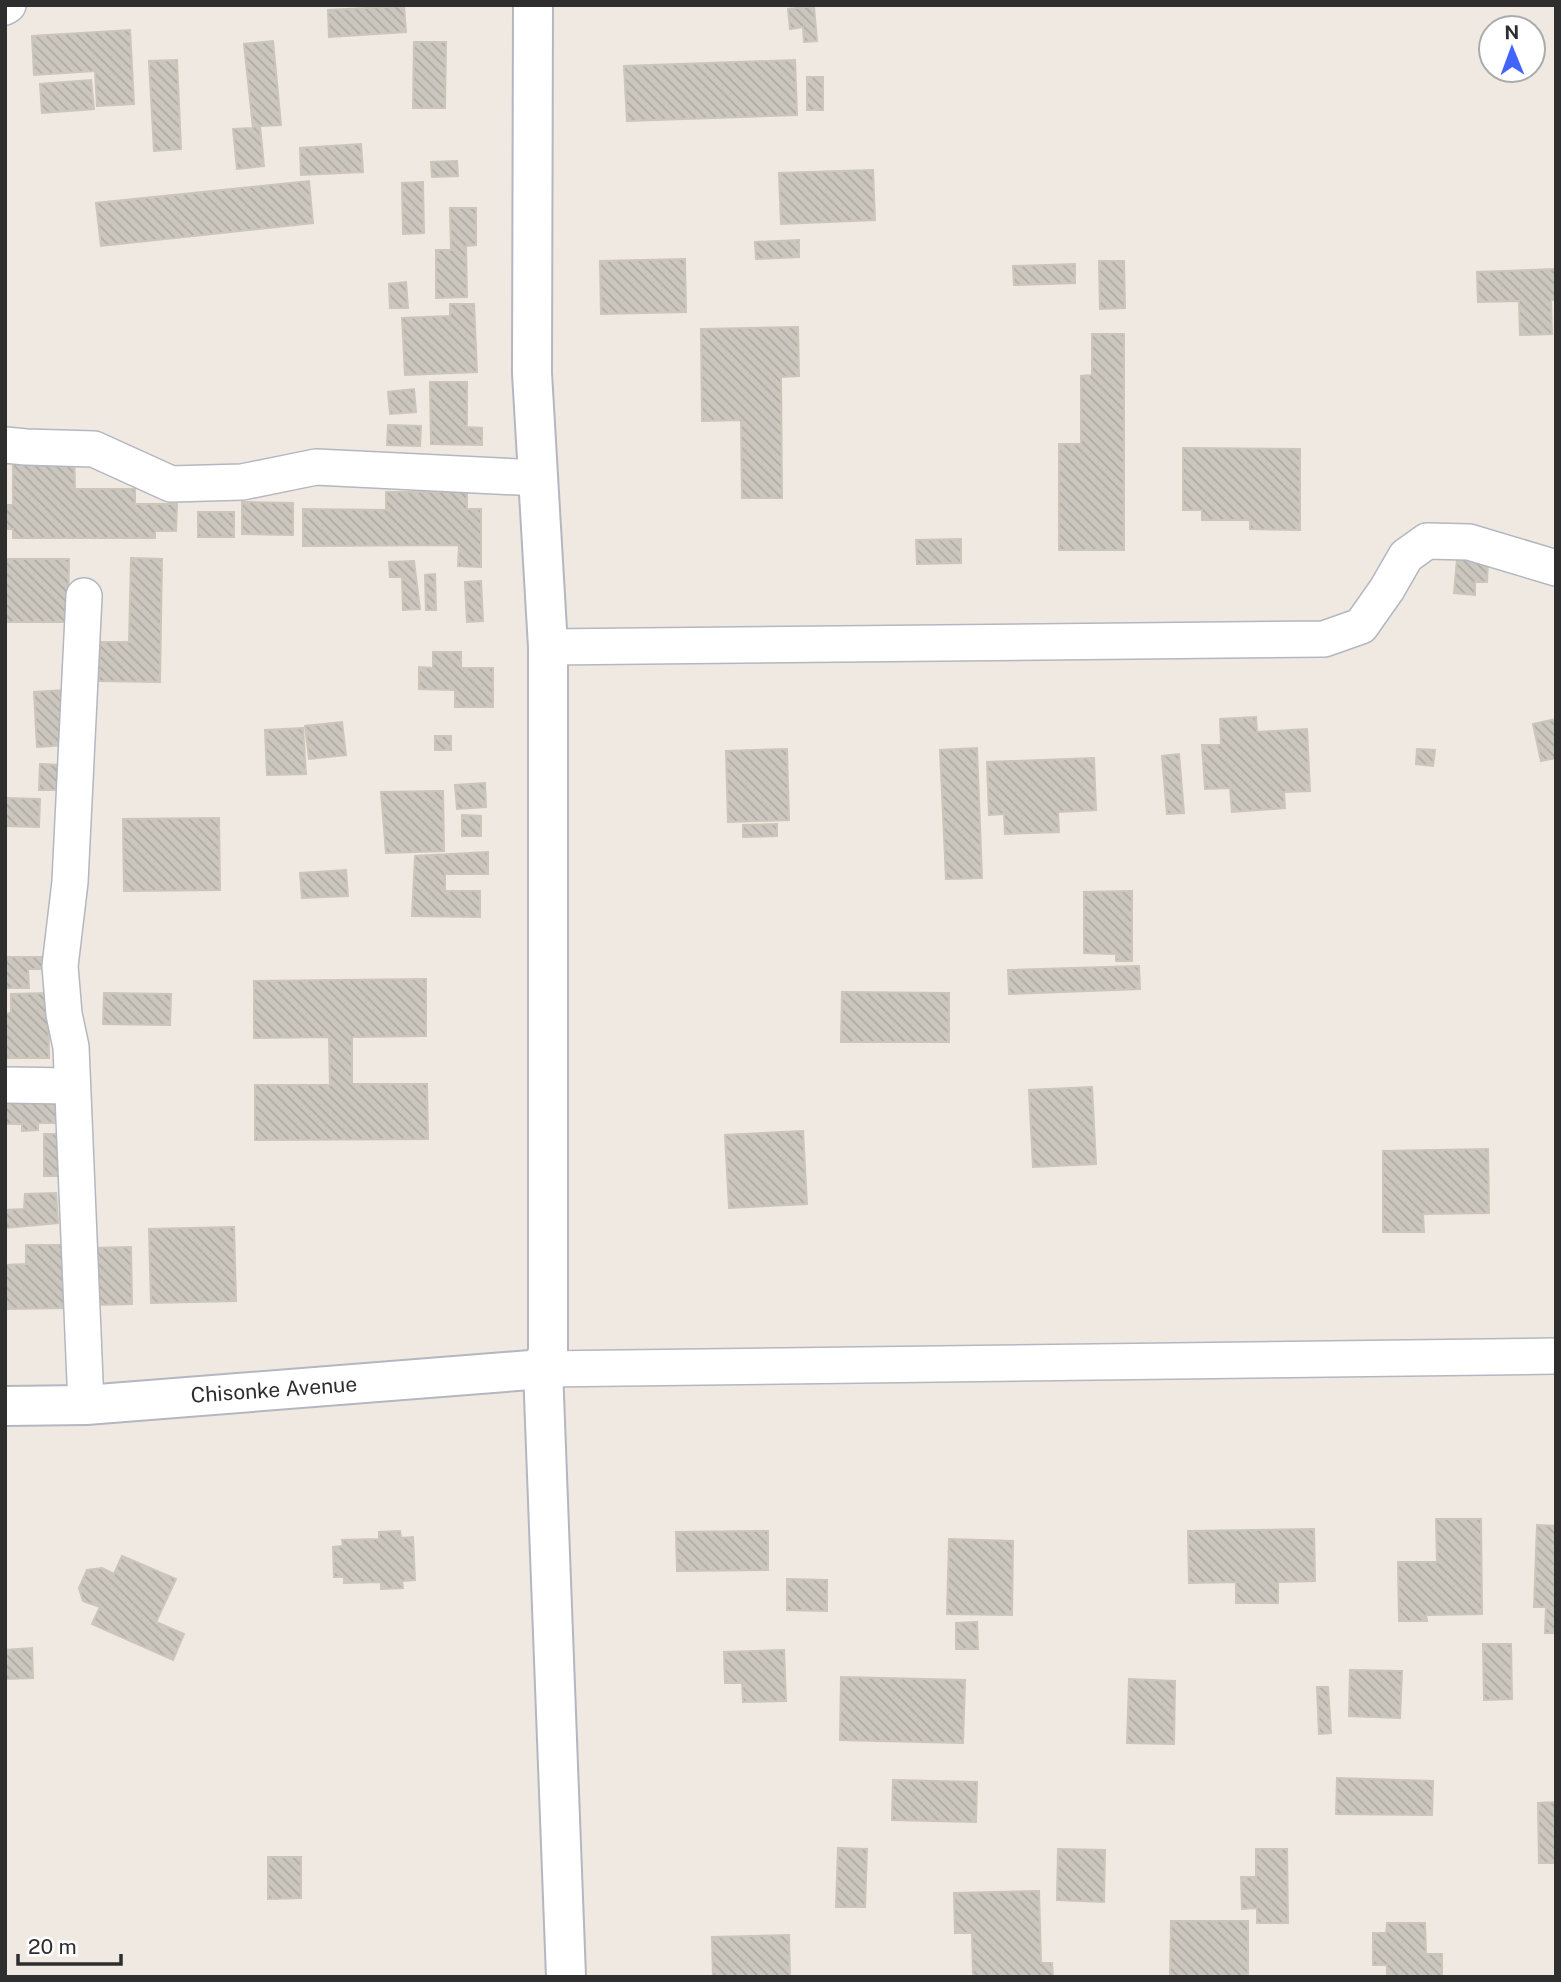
<svg xmlns="http://www.w3.org/2000/svg" width="1561" height="1982" font-family="'Public Sans',sans-serif">
	<defs>
		<pattern id="building-back-hatch" width="6" height="6" patternUnits="userSpaceOnUse" patternTransform="scale(1.75)"><rect width="6" height="6" fill="#cbc7bf"/><path d="M-1 5l2 2M0 0l6 6M5-1l2 2" fill="none" stroke="#afaba4"/></pattern>
	</defs>
	<rect width="100%" height="100%" fill="#efe9e1"/>
	<g fill="url(#building-back-hatch)" stroke="#cbc5ba" stroke-width="2">
		<polygon points="404,6 406,32 329,37 328,10"/>
		<polygon points="814,6 817,41 804,42 803,27 790,29 788,9"/>
		<polygon points="130,30 134,104 97,106 95,71 34,75 32,36"/>
		<polygon points="273,41 281,125 260,126 264,166 237,169 233,129 253,128 244,44"/>
		<polygon points="414,42 446,42 445,108 413,108"/>
		<polygon points="177,60 181,149 154,151 149,61"/>
		<polygon points="795,60 797,115 627,121 624,66"/>
		<rect x="807" y="77" width="16" height="33"/>
		<polygon points="91,80 94,109 42,113 40,84"/>
		<polygon points="361,144 363,172 301,175 300,148"/>
		<polygon points="457,161 458,176 432,177 431,162"/>
		<polygon points="873,170 875,220 781,224 779,173"/>
		<polygon points="309,181 313,223 101,246 96,203"/>
		<polygon points="423,182 424,233 403,234 402,183"/>
		<polygon points="450,208 476,208 476,245 466,246 467,297 436,298 436,250 451,250"/>
		<polygon points="799,240 799,257 756,259 755,242"/>
		<polygon points="685,259 686,312 601,314 600,261"/>
		<polygon points="1099,261 1124,261 1125,308 1100,309"/>
		<polygon points="1075,264 1075,283 1014,285 1013,266"/>
		<polygon points="1556,269 1556,300 1551,300 1552,334 1520,335 1519,301 1478,302 1477,272"/>
		<polygon points="406,282 408,308 390,308 389,284"/>
		<polygon points="450,304 474,304 477,372 405,375 402,318 450,316"/>
		<polygon points="798,327 799,376 781,377 782,498 742,498 741,420 702,421 701,329"/>
		<polygon points="1092,334 1124,334 1124,550 1059,550 1059,444 1081,444 1081,376 1092,375"/>
		<polygon points="430,382 467,382 467,427 482,428 482,445 431,444"/>
		<polygon points="414,389 416,412 390,414 388,392"/>
		<polygon points="388,425 421,426 420,446 387,445"/>
		<polygon points="1183,448 1300,449 1300,530 1250,529 1250,520 1202,520 1202,510 1183,510"/>
		<polygon points="13,453 74,453 75,489 135,489 135,504 177,504 176,531 155,531 155,538 13,538 13,529 5,529 5,505 13,505"/>
		<polygon points="386,492 467,492 467,509 481,509 481,567 458,566 459,545 303,546 303,509 386,510"/>
		<polygon points="242,502 293,503 293,535 242,534"/>
		<rect x="198" y="512" width="36" height="25"/>
		<polygon points="961,539 961,563 917,564 916,540"/>
		<polygon points="131,558 162,559 160,682 99,681 100,642 129,642"/>
		<polygon points="5,559 69,559 68,622 5,622"/>
		<polygon points="1457,559 1488,561 1487,582 1475,582 1475,595 1454,593"/>
		<polygon points="414,561 420,609 403,610 402,577 390,577 389,562"/>
		<polygon points="435,574 436,610 426,610 425,575"/>
		<polygon points="481,581 483,621 467,622 465,582"/>
		<polygon points="433,652 461,652 461,668 493,668 493,707 455,707 455,690 419,689 419,667 433,668"/>
		<polygon points="65,690 68,745 37,747 34,692"/>
		<polygon points="1256,717 1257,732 1307,729 1310,791 1284,792 1285,808 1232,812 1230,788 1205,789 1202,745 1221,745 1220,719"/>
		<polygon points="1556,719 1556,758 1541,761 1533,724"/>
		<polygon points="342,722 346,755 309,759 305,726"/>
		<polygon points="303,728 306,774 267,775 265,730"/>
		<rect x="435" y="736" width="16" height="14"/>
		<polygon points="977,748 982,878 946,879 940,750"/>
		<polygon points="787,749 789,820 728,822 726,751"/>
		<polygon points="1417,749 1435,750 1433,766 1416,764"/>
		<polygon points="1179,754 1184,813 1167,814 1162,756"/>
		<polygon points="1094,758 1096,810 1058,812 1059,832 1005,834 1004,814 989,815 987,762"/>
		<polygon points="40,764 62,765 61,790 39,790"/>
		<polygon points="485,783 486,807 457,809 455,785"/>
		<polygon points="443,791 444,851 386,853 381,792"/>
		<polygon points="5,798 40,799 39,827 5,826"/>
		<polygon points="462,815 481,816 481,836 462,836"/>
		<polygon points="219,818 220,890 124,891 123,819"/>
		<polygon points="777,824 777,836 743,837 743,825"/>
		<polygon points="488,852 488,874 445,874 445,891 480,891 480,917 412,916 415,856"/>
		<polygon points="346,870 348,896 302,898 300,873"/>
		<polygon points="1132,891 1132,961 1116,961 1116,954 1084,953 1084,892"/>
		<polygon points="5,957 48,957 48,969 28,969 29,988 5,988"/>
		<polygon points="1139,966 1140,989 1009,994 1008,970"/>
		<polygon points="426,979 426,1036 352,1037 352,1084 427,1084 428,1139 255,1140 255,1085 330,1085 329,1037 254,1038 254,981"/>
		<polygon points="842,992 949,993 949,1042 841,1042"/>
		<polygon points="48,993 49,1058 5,1058 5,1014 11,1013 11,994"/>
		<polygon points="104,993 171,994 170,1025 103,1024"/>
		<polygon points="1092,1087 1096,1164 1033,1167 1029,1090"/>
		<polygon points="5,1095 62,1101 63,1123 38,1123 38,1130 22,1131 22,1124 5,1124"/>
		<polygon points="803,1131 807,1204 729,1208 725,1135"/>
		<polygon points="44,1134 67,1134 68,1176 44,1176"/>
		<polygon points="1488,1149 1489,1213 1423,1214 1424,1232 1383,1232 1383,1151"/>
		<polygon points="56,1193 58,1223 5,1228 5,1210 24,1209 25,1194"/>
		<polygon points="234,1227 236,1301 151,1303 149,1229"/>
		<polygon points="26,1245 72,1245 67,1308 5,1309 5,1265 26,1264"/>
		<polygon points="131,1247 132,1304 92,1305 90,1248"/>
		<polygon points="1436,1519 1481,1519 1482,1614 1426,1615 1427,1621 1399,1621 1398,1562 1437,1562"/>
		<polygon points="1537,1525 1556,1526 1556,1633 1545,1633 1546,1607 1534,1607"/>
		<polygon points="1314,1529 1315,1581 1278,1582 1278,1603 1236,1603 1236,1582 1189,1583 1188,1531"/>
		<polygon points="400,1531 401,1538 413,1537 415,1580 402,1581 403,1588 381,1589 381,1582 344,1583 344,1577 334,1577 333,1547 343,1546 342,1540 379,1539 379,1532"/>
		<polygon points="768,1531 768,1570 677,1571 676,1532"/>
		<polygon points="949,1539 1013,1541 1012,1615 947,1614"/>
		<polygon points="122,1556 176,1579 156,1622 184,1634 173,1660 92,1624 100,1607 83,1601 79,1588 87,1570 102,1568 114,1574"/>
		<polygon points="787,1579 827,1580 827,1611 787,1610"/>
		<polygon points="977,1622 978,1649 956,1649 956,1623"/>
		<polygon points="1483,1644 1511,1644 1512,1699 1484,1700"/>
		<polygon points="32,1648 33,1678 5,1679 5,1650"/>
		<polygon points="784,1650 786,1701 743,1702 742,1683 725,1683 724,1652"/>
		<polygon points="1350,1670 1402,1671 1400,1718 1349,1716"/>
		<polygon points="841,1677 965,1680 963,1743 840,1740"/>
		<polygon points="1129,1679 1175,1681 1174,1744 1127,1743"/>
		<polygon points="1317,1687 1328,1687 1331,1733 1319,1734"/>
		<polygon points="1337,1778 1433,1781 1432,1815 1336,1814"/>
		<polygon points="893,1780 977,1782 976,1822 892,1820"/>
		<polygon points="1556,1802 1556,1863 1539,1863 1538,1803"/>
		<polygon points="838,1848 867,1849 865,1907 836,1907"/>
		<polygon points="1058,1849 1105,1850 1104,1902 1057,1900"/>
		<polygon points="1256,1849 1287,1849 1288,1923 1257,1923 1257,1908 1242,1909 1241,1877 1256,1877"/>
		<polygon points="268,1857 301,1857 301,1898 268,1899"/>
		<polygon points="1039,1891 1041,1963 1052,1963 1053,1977 973,1977 972,1933 955,1933 954,1893"/>
		<polygon points="1171,1921 1248,1921 1248,1977 1170,1977"/>
		<polygon points="1387,1923 1425,1923 1426,1954 1442,1954 1442,1977 1387,1977 1387,1965 1373,1965 1373,1933 1386,1933"/>
		<polygon points="789,1935 790,1977 713,1977 712,1937"/>
	</g>
	<g fill="none" stroke-linecap="round" stroke-linejoin="round">
		<g stroke="#b4b7c1" stroke-width="38">
			<g id="street">
				<polyline points="5,7 8,5"/>
				<polyline points="5,445 26,447 94,449 171,484 242,482 316,467 538,478"/>
				<polyline points="84,596 70,882 60,966 64,1014 71,1047 86,1405"/>
				<polyline points="548,647 1324,639 1361,626 1387,589 1406,556 1427,541 1469,542 1556,568"/>
				<polyline points="5,1085 72,1086"/>
				<polyline points="543,1369 1556,1356"/>
			</g>
		</g>
		<g stroke="#b4b7c1" stroke-width="42">
			<g id="secondary">
				<polyline points="533,5 532,373 548,647 548,1351 543,1369 566,1977"/>
				<polyline points="5,1406 86,1405 543,1369"/>
			</g>
		</g>
		<use href="#street" stroke="#fff" stroke-width="35"/>
		<use href="#secondary" stroke="#fff" stroke-width="38"/>
	</g>
	<g text-anchor="middle" stroke-width="6" stroke-linejoin="round" paint-order="stroke">
		<g font-size="21" fill="#2e2e2e" stroke="#fff">
			<text transform="translate(274 1390) rotate(-4)" y="7">Chisonke Avenue</text>
		</g>
	</g>
	<rect width="1561" height="1982" fill="none" stroke="#2e2e2e" stroke-width="14"/>
	<g transform="translate(1512 49) rotate(359)"><circle r="33" fill="#ffffff" stroke="#ababab" stroke-width="2"/>
	<path d="M0-5L12 26L0 18L-12 26Z" fill="#4264fb"/>
	<text y="-10" font-size="19" font-weight="bold" text-anchor="middle" fill="#2e2e2e">N</text>
	</g>
	<path d="M18 1954v10h103v-10" fill="none" stroke="#2e2e2e" stroke-width="3.5"/>
	<text x="28" y="1954" font-size="21" fill="#2e2e2e" stroke="#ffffff" stroke-width="5" paint-order="stroke">20 m</text>
</svg>
